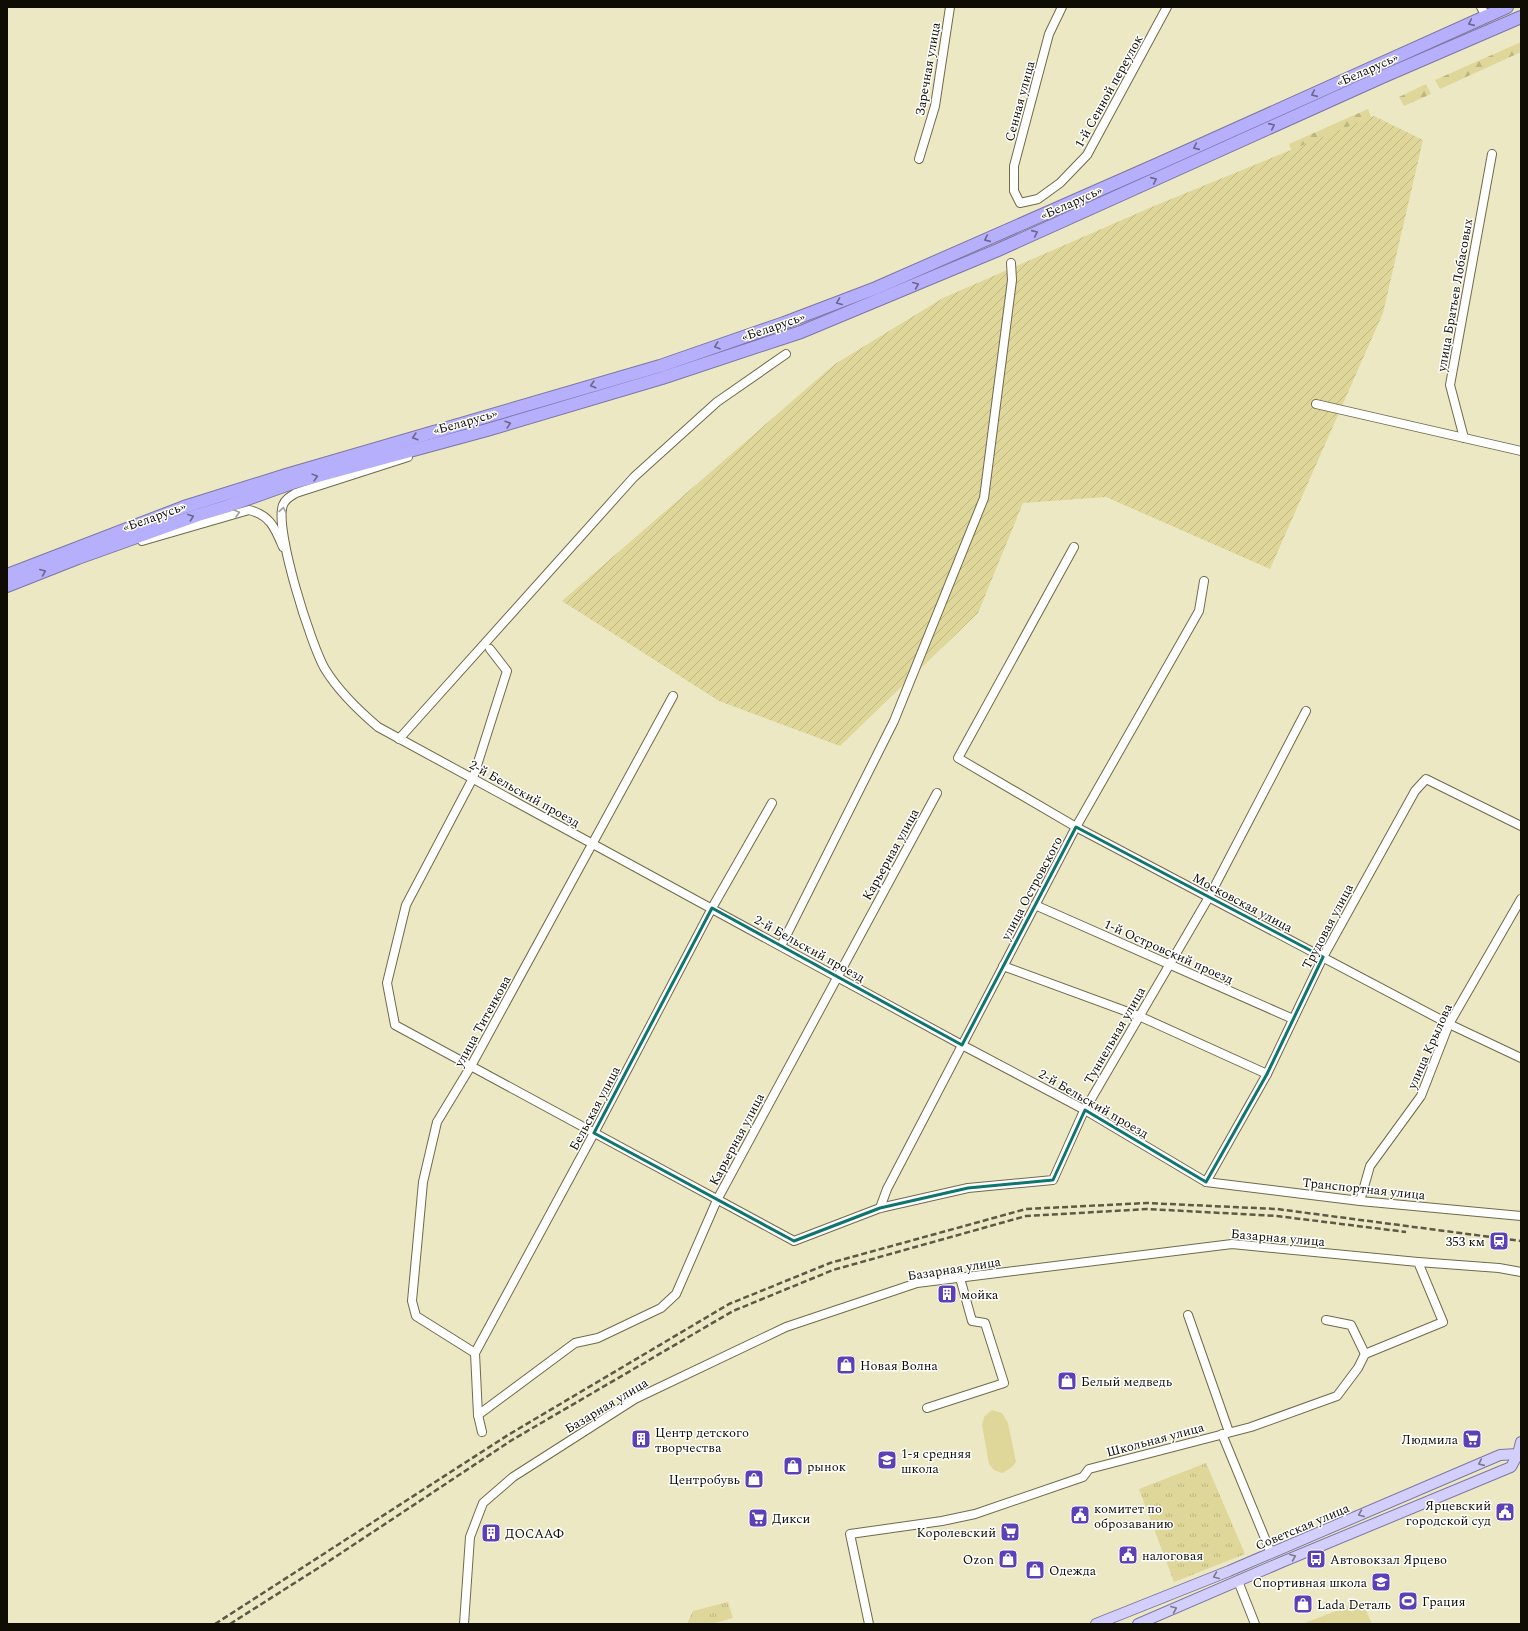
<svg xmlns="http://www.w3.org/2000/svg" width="1528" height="1631" font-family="Spectral,serif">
	<defs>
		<pattern id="forest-firs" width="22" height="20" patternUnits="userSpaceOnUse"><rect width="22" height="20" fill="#dfd699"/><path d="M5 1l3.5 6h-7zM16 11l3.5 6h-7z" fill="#beb682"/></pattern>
		<pattern id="park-tufts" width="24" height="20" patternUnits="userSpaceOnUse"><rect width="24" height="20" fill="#dfd699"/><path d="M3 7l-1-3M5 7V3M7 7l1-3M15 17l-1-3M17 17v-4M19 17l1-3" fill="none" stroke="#beb682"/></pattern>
		<pattern id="garden-furrows" width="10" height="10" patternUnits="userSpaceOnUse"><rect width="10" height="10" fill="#dfd699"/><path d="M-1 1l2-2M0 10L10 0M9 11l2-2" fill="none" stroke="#beb682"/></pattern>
	</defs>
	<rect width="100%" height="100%" fill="#ede8c4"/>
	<g fill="#dfd699">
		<polygon points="992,1410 1002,1413 1008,1423 1016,1462 1011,1468 1002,1473 994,1470 989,1464 982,1425 984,1417"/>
		<polygon points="1362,1601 1372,1624 1302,1624"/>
	</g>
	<g fill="url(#forest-firs)">
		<polygon points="1521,42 1521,52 1440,89 1435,80"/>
		<polygon points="1426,84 1431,94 1404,106 1399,97"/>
		<polygon points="1368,109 1372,120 1293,154 1289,144"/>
	</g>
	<g fill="url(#park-tufts)">
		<polygon points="1206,1463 1245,1554 1174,1582 1139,1489"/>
		<polygon points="728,1602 733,1618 711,1624 687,1624 693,1611"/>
	</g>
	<polygon fill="url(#garden-furrows)" points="1374,116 1423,140 1383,313 1270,569 1106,497 1023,503 978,613 840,746 719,701 562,601 835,364 943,298 1154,206"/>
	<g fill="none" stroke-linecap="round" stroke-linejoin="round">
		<g stroke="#6f6a4a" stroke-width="10">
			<g id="minor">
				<polyline points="1062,7 1049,34 1014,166 1014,191 1020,203 1038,199 1060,183 1087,155 1167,7"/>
				<polyline points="1481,7 1486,16"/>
				<polyline points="919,159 935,106 950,7"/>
				<polyline points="1316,404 1521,451"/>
				<polyline points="1464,438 1450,385 1492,154"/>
				<path d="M408 457 296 493C291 496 285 499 283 505 274 529 311 645 325 669 339 692 358 710 378 727L962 1045 1085 1110 1206 1182 1360 1201 1521 1216"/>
				<path d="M142 541 249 510C270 515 275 528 283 547"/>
				<polyline points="1074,547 958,758 1076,827 1449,1024 1521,1058"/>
				<polyline points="490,649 507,671 473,778 406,905 387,983 395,1025 794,1241 880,1208 968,1188 1053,1180 1083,1113 1209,897 1306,711"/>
				<polyline points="399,739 634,477 717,402 786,354"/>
				<polyline points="1035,905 1293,1019"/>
				<polyline points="781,946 894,721 984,498 1012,280 1011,263"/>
				<polyline points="1003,966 1139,1016 1267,1074"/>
				<polyline points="1206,1182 1267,1074 1323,957 1415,791 1426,779 1521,826"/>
				<polyline points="1360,1201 1370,1166 1421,1096 1449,1024 1521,899"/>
				<polyline points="880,1208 887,1189 1076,827 1199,611 1204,581"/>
				<polyline points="1418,1262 1499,1268 1521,1272"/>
				<polyline points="1188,1315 1229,1432"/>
				<polyline points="1326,1320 1351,1325 1365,1354"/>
				<polyline points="475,1353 416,1316 412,1301 423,1182 437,1122 471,1066 673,696"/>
				<polyline points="927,1408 1004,1383 985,1323 972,1321 960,1278"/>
				<polyline points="478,1415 575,1343 598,1338 661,1308 676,1294 717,1200 937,793"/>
				<polyline points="482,1432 478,1415 475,1353 594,1133 712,908 772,803"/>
				<polyline points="1222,1434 1271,1553"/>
				<polyline points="1238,1581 1255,1624"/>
				<polyline points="464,1624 470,1537 483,1503 513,1477 635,1399 786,1327 917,1283 1232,1244 1418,1262 1443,1322 1365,1354 1358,1368 1337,1396 1251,1427 1089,1469 1083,1477 975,1514 942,1521 850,1534 869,1624"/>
			</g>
		</g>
		<g stroke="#7c76a4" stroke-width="12">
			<g id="major">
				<polyline points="1096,1624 1229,1571 1500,1455 1518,1454"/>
				<polyline points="1138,1624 1282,1562 1511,1467 1518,1454 1521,1442"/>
			</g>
		</g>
		<g stroke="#7c76a4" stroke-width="14">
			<g id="highway">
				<polyline points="7,575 184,507 286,475 660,366 784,323 876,288 1158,164 1507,7"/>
				<polyline points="7,586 78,558 198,515 225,507 292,483 487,430 662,378 801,332 998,250 1382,77 1521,17"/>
			</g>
		</g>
		<use href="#minor" stroke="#fff" stroke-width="8"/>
		<use href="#major" stroke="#d3cffd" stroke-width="10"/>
		<use href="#highway" stroke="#b6affb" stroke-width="12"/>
		<g stroke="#5c5946" stroke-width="2.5" stroke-dasharray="6 3" stroke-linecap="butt">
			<polyline points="215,1624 508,1435 729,1304 830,1263 1026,1209 1147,1203 1277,1209 1521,1241"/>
			<polyline points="230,1624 323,1565 512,1440 733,1311 833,1270 1026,1216 1148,1209 1277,1216 1406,1232"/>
		</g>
	</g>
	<defs><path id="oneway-chevron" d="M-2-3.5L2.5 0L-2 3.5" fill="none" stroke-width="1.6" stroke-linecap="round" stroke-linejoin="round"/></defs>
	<g stroke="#6b668b">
		<use href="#oneway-chevron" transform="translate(1471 23) rotate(156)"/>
		<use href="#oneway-chevron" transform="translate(1314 94) rotate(156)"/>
		<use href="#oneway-chevron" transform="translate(1272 126) rotate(-24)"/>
		<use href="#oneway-chevron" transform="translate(1196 147) rotate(156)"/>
		<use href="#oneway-chevron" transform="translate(1154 180) rotate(-24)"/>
		<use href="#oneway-chevron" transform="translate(1035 233) rotate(-24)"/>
		<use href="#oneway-chevron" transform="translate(987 239) rotate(156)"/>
		<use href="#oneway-chevron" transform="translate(916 285) rotate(-23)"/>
		<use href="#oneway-chevron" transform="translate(839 302) rotate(159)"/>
		<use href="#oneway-chevron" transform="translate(717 346) rotate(161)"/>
		<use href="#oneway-chevron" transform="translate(593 385) rotate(164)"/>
		<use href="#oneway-chevron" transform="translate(508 424) rotate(-17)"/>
		<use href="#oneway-chevron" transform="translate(415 437) rotate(164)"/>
		<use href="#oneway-chevron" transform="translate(315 477) rotate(-15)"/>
		<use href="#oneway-chevron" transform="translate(191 517) rotate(-20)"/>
		<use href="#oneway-chevron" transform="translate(43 572) rotate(-22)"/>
	</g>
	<g stroke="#9f9e9a">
		<use href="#oneway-chevron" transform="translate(283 510) rotate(-80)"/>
		<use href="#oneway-chevron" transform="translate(237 513) rotate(-15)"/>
	</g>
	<g stroke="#7b788c">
		<use href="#oneway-chevron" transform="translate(1481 1463) rotate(156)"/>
		<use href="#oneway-chevron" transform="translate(1361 1514) rotate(157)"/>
		<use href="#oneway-chevron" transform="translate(1293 1557) rotate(-22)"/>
		<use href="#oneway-chevron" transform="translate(1216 1576) rotate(158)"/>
		<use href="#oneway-chevron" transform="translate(1174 1609) rotate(-23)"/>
	</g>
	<path fill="none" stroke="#0f766e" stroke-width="3" stroke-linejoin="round" d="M1076 827 1323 957 1267 1074 1206 1182 1085 1110 1053 1180 968 1188 880 1208 794 1241 594 1133 712 908 962 1045Z"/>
	<defs>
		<g id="station-square" transform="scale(1)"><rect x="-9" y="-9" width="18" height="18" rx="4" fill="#5c40b8" stroke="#fff"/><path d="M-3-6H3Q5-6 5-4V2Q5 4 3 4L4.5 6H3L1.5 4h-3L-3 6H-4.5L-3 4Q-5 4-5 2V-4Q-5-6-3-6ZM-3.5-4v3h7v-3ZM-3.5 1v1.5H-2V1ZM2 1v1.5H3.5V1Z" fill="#fff"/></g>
		<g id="building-square" transform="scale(1)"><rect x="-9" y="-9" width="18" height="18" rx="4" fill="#5c40b8" stroke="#fff"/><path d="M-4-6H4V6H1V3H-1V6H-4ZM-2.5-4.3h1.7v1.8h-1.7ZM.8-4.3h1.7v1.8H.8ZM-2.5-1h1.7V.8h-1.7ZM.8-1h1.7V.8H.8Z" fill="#fff"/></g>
		<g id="shop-square" transform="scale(1)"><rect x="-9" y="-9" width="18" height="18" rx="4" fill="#5c40b8" stroke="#fff"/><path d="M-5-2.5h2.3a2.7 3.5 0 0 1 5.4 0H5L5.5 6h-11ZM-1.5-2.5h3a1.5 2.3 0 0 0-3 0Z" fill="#fff"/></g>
		<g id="supermarket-square" transform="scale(1)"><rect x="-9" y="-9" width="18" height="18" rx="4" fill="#5c40b8" stroke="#fff"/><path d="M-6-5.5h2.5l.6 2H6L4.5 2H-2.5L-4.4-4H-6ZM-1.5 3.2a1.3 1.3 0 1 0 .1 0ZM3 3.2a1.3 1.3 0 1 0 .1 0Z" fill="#fff"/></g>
		<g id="school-square" transform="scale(1)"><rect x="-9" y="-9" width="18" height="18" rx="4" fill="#5c40b8" stroke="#fff"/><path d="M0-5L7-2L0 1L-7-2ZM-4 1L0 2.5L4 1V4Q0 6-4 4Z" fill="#fff"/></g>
		<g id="civic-square" transform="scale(1)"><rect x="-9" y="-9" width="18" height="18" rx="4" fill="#5c40b8" stroke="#fff"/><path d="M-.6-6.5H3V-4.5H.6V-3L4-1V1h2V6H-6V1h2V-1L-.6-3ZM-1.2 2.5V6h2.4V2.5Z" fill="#fff"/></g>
		<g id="bus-square" transform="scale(1)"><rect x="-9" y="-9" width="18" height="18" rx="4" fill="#5c40b8" stroke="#fff"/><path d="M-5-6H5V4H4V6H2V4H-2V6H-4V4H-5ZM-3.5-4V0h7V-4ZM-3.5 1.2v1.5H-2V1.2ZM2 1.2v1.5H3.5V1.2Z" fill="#fff"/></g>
		<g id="stadium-square" transform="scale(1)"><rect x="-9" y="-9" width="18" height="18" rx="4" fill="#5c40b8" stroke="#fff"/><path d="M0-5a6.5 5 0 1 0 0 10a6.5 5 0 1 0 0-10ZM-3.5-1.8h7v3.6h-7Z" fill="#fff"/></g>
	</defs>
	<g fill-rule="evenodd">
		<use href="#station-square" x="1499" y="1241"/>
		<use href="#building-square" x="947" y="1294"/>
		<use href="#shop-square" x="846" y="1365"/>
		<use href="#shop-square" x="1067" y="1381"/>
		<use href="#building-square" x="641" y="1439"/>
		<use href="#supermarket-square" x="1472" y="1439"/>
		<use href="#school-square" x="887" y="1460"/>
		<use href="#shop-square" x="793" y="1466"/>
		<use href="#shop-square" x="754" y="1479"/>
		<use href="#civic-square" x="1505" y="1512"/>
		<use href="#civic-square" x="1080" y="1515"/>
		<use href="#supermarket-square" x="758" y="1518"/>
		<use href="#supermarket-square" x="1010" y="1532"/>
		<use href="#building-square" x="491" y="1533"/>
		<use href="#civic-square" x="1128" y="1555"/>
		<use href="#shop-square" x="1008" y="1559"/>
		<use href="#bus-square" x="1316" y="1559"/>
		<use href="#shop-square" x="1035" y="1570"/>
		<use href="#school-square" x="1381" y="1582"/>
		<use href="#stadium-square" x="1408" y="1601"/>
		<use href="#shop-square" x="1303" y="1604"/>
	</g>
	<g text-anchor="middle" stroke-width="3" stroke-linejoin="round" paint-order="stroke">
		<g font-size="13" fill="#0f0d03" stroke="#fff">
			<text transform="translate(927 69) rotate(-80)" y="5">Заречная улица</text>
			<text transform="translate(1367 69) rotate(-24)" y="5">«Беларусь»</text>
			<text transform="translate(1108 91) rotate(-61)" y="5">1-й Сенной переулок</text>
			<text transform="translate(1019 101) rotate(-75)" y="5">Сенная улица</text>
			<text transform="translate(1071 202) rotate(-24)" y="5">«Беларусь»</text>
			<text transform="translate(1454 295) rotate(-80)" y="5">улица Братьев Лобасовых</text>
			<text transform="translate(773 326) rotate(-19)" y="5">«Беларусь»</text>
			<text transform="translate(465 421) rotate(-16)" y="5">«Беларусь»</text>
			<text transform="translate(154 516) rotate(-20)" y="5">«Беларусь»</text>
			<text transform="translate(525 793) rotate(29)" y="5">2-й Бельский проезд</text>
			<text transform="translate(890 854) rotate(-61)" y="5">Карьерная улица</text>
			<text transform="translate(1031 888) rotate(-62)" y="5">улица Островского</text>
			<text transform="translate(1243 902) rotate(28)" y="5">Московская улица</text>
			<text transform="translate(1327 926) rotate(-62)" y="5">Трудовая улица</text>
			<text transform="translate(810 948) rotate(29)" y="5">2-й Бельский проезд</text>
			<text transform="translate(1169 951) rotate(24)" y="5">1-й Островский проезд</text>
			<text transform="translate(482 1021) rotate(-61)" y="5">улица Титенкова</text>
			<text transform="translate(1114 1035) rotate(-60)" y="5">Туннельная улица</text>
			<text transform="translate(1429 1046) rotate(-66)" y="5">улица Крылова</text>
			<text transform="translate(1094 1103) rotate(30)" y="5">2-й Бельский проезд</text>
			<text transform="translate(594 1108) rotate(-62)" y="5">Бельская улица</text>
			<text transform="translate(736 1139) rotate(-62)" y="5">Карьерная улица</text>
			<text transform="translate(1364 1188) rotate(6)" y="5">Транспортная улица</text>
			<text transform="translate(1278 1237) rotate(5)" y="5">Базарная улица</text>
			<text transform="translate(954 1268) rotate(-9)" y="5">Базарная улица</text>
			<text transform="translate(606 1405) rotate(-31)" y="5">Базарная улица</text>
			<text transform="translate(1155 1439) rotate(-15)" y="5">Школьная улица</text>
			<text transform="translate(1302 1526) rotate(-23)" y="5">Советская улица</text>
		</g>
		<g font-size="13" fill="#0f0d03" stroke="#fff" text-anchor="start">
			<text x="1485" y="1246" text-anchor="end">353 км</text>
			<text x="961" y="1299">мойка</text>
			<text x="860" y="1370">Новая Волна</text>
			<text x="1081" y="1386">Белый медведь</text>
			<text x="655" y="1437">Центр детского<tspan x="655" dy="15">творчества</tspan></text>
			<text x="1458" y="1444" text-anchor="end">Людмила</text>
			<text x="901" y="1458">1-я средняя<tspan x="901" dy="15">школа</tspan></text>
			<text x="807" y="1471">рынок</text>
			<text x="740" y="1484" text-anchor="end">Центробувь</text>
			<text x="1491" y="1510" text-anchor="end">Ярцевский<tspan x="1491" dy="15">городской суд</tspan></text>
			<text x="1094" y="1513">комитет по<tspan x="1094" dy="15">оброзаванию</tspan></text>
			<text x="772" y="1523">Дикси</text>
			<text x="996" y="1537" text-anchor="end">Королевский</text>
			<text x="505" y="1538">ДОСААФ</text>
			<text x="1142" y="1560">налоговая</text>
			<text x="994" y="1564" text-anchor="end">Ozon</text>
			<text x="1330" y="1564">Автовокзал Ярцево</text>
			<text x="1049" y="1575">Одежда</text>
			<text x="1367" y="1587" text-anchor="end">Спортивная школа</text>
			<text x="1422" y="1606">Грация</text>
			<text x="1317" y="1609">Lada Dеталь</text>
		</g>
	</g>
	<rect width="1528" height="1631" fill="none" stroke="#0f0d03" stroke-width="16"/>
</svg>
